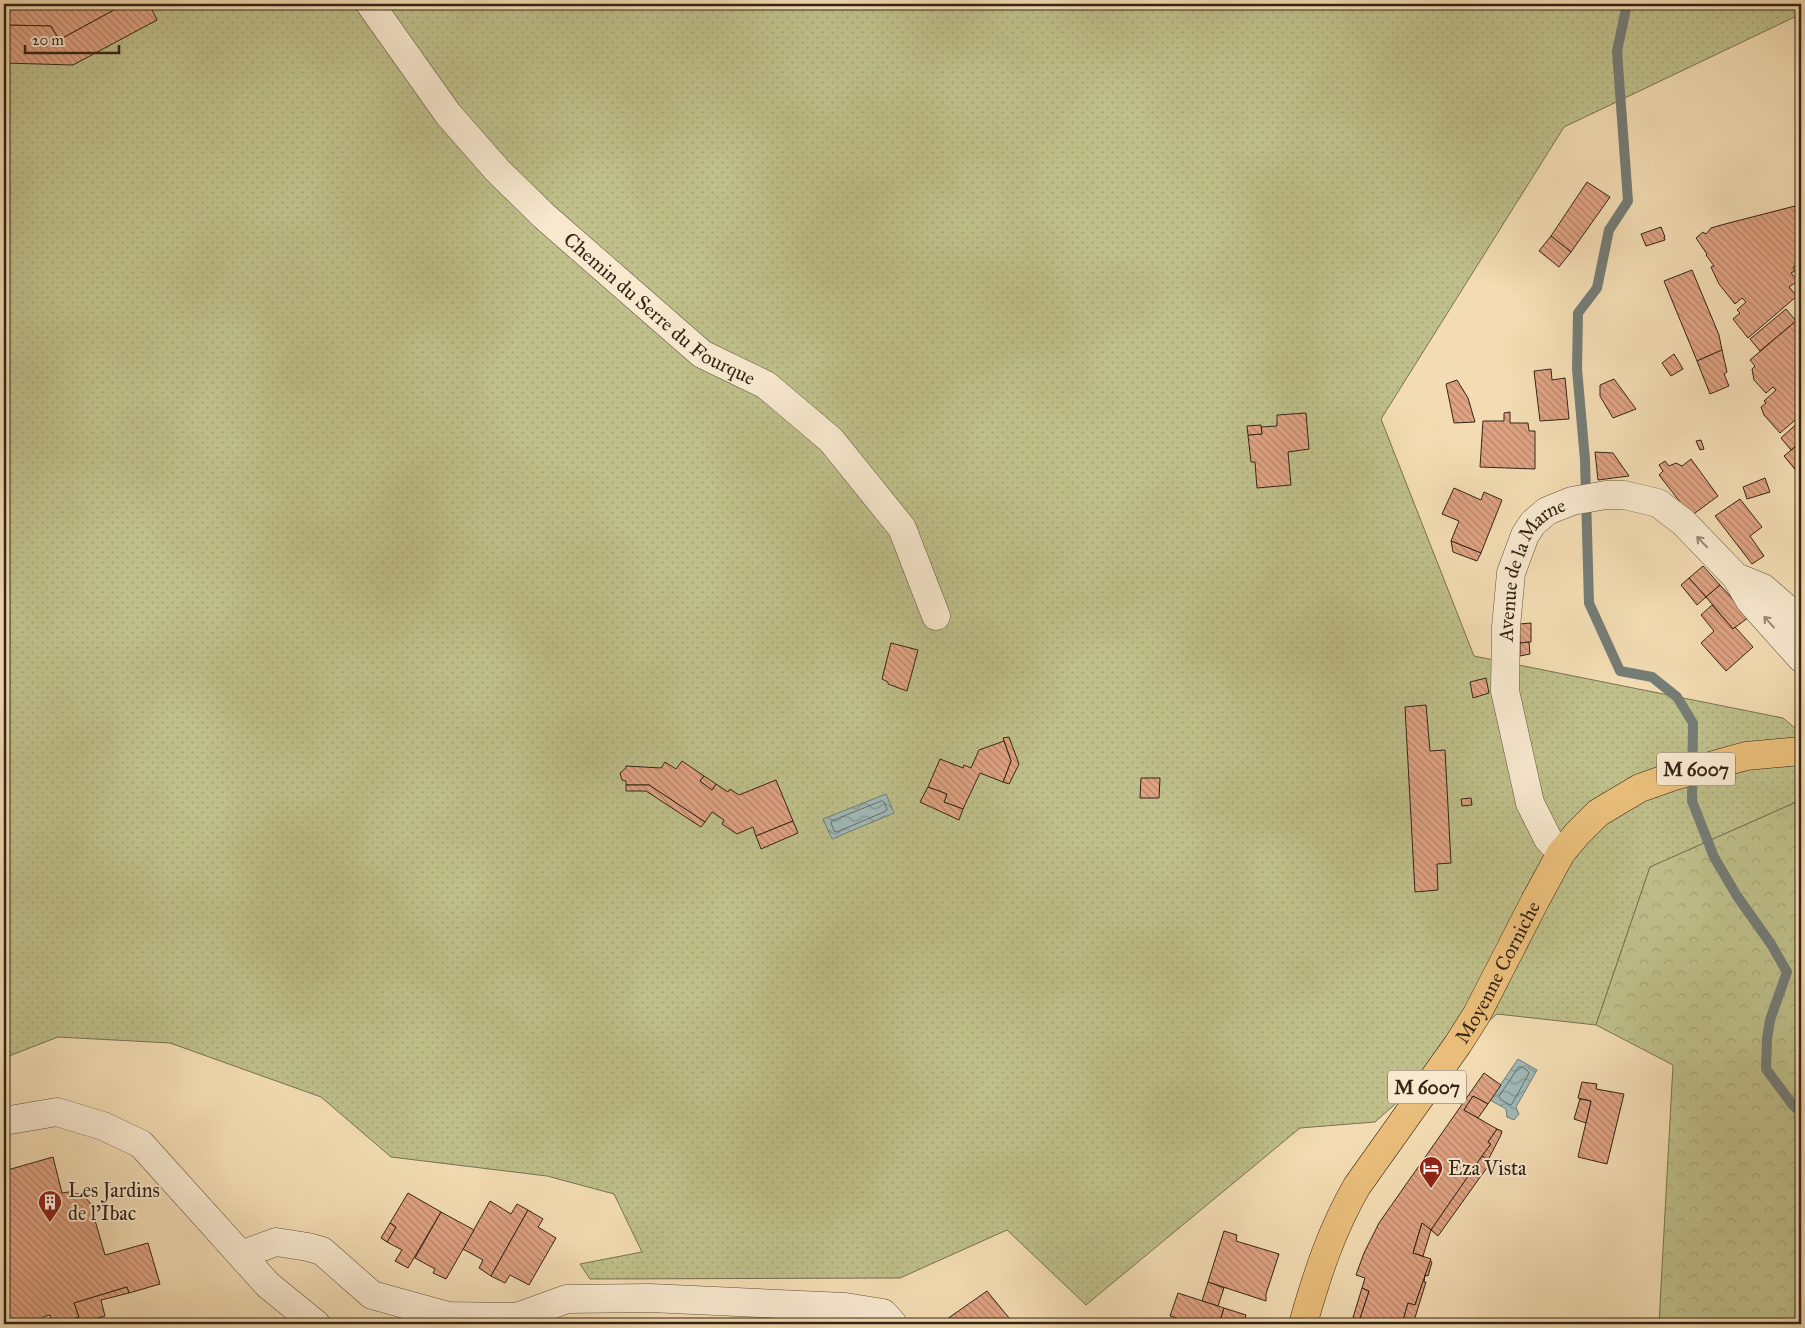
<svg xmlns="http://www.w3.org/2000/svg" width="1805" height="1328" font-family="'IM FELL Great Primer',serif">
	<defs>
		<pattern id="grass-dots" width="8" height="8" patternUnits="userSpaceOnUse" patternTransform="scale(1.25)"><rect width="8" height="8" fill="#bebf8a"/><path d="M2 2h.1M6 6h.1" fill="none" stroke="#a4a476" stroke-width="1.8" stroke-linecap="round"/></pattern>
		<pattern id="forest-crowns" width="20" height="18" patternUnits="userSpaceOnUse" patternTransform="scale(1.25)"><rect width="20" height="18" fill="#bebf8a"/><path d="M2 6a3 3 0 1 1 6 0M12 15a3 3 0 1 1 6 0" fill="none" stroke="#a4a476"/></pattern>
		<pattern id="water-waves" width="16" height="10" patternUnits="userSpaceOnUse" patternTransform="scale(1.25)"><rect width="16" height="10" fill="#a0b9b8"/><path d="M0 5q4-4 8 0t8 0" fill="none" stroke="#839695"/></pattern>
		<pattern id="building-back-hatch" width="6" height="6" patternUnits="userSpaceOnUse" patternTransform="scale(1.25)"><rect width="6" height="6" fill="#e0a383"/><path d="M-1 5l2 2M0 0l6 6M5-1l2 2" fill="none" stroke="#b6856a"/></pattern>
	</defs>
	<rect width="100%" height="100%" fill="#f3dcb3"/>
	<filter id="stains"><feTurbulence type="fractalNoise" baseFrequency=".004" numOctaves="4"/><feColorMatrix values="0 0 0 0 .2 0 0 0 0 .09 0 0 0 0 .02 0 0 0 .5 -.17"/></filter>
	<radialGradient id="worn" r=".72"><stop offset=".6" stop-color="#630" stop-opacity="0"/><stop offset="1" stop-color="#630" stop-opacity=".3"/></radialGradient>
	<polygon fill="url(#grass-dots)" stroke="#7a7250" points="4,4 1801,4 1801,14 1564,127 1381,419 1474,656 1783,718 1801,733 1801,800 1650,867 1596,1025 1497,1014 1375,1122 1300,1128 1086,1305 1007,1230 900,1278 590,1279 580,1264 642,1252 614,1194 547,1176 391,1157 321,1097 170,1043 58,1037 4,1058"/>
	<polygon fill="url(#forest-crowns)" stroke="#7a7250" points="1801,800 1801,1324 1659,1324 1673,1065 1596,1025 1650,867"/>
	<g fill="url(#water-waves)" stroke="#757d77">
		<polygon points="886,794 894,813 832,839 823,819"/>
		<polygon points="1518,1059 1537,1070 1516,1107 1519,1114 1514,1120 1507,1117 1506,1109 1490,1100"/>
	</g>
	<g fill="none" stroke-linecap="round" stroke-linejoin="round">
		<g stroke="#6a6e67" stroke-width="1">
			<polygon points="882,801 884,802 887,809 886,811 837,832 834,831 831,823 832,821"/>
			<polygon points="1519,1067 1522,1067 1528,1071 1529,1073 1512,1104 1510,1105 1500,1099 1499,1097"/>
		</g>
		<polyline stroke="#757d77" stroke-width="10" points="1627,4 1617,51 1628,201 1609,230 1597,288 1578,313 1577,369 1585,460 1589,603 1620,671 1652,677 1677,697 1693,723 1692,801 1714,857 1737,896 1771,944 1787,972 1770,1020 1767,1039 1766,1069 1792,1104 1801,1113"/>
	</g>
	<g fill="url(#building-back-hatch)" stroke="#352416">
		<polygon points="4,4 125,4 59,40 51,26 4,25"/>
		<polygon points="125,4 149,4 157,20 73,65 4,63 4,25 51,26 59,40"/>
		<polygon points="1587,182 1610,197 1571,252 1551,236"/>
		<polygon points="1795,206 1801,227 1801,264 1793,267 1795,271 1791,273 1798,281 1789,287 1797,296 1748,338 1733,319 1740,313 1737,310 1746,302 1742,298 1735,304 1719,284 1711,267 1714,266 1706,255 1707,254 1696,238 1703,232 1706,234 1711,228 1725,224"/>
		<polygon points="1661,227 1665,237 1664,237 1665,240 1646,246 1641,234"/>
		<polygon points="1551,236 1571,252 1559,267 1539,251"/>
		<polygon points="1692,270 1719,335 1722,350 1697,361 1664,281"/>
		<polygon points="1786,309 1796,321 1760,351 1750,339"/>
		<polygon points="1796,321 1801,327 1801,415 1780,433 1764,415 1761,407 1766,403 1764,401 1776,390 1773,387 1766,393 1754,380 1752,369 1755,366 1750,360"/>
		<polygon points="1722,350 1727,372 1724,374 1729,386 1710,394 1697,361"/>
		<polygon points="1674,354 1683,369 1671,376 1662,363"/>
		<polygon points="1551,369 1552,380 1565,378 1569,419 1540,421 1534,371"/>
		<polygon points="1614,379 1636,409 1613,418 1600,396 1600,385"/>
		<polygon points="1457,380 1468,398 1475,422 1454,423 1446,384"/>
		<polygon points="1510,412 1510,423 1528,423 1529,431 1535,431 1535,469 1480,467 1483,421 1504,421 1504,413"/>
		<polygon points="1306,413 1309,449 1288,452 1291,485 1257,488 1255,462 1251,462 1248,435 1262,434 1261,427 1277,426 1277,415"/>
		<polygon points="1801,420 1801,442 1791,450 1781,438"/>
		<polygon points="1261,425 1262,434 1248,435 1247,426"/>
		<polygon points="1701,440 1704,449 1700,450 1696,441"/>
		<polygon points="1801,442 1801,470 1798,473 1784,456"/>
		<polygon points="1595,452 1613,453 1629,476 1598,480"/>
		<polygon points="1691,459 1718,496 1691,516 1659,475 1663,471 1659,465 1665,461 1669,466 1676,463 1682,466"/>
		<polygon points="1765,478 1770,492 1747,499 1743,487"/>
		<polygon points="1801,478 1801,490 1795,482"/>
		<polygon points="1454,488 1481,500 1484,492 1502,500 1481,553 1451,541 1459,521 1442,514"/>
		<polygon points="1740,499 1762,527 1750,536 1764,556 1752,564 1715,516"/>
		<polygon points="1451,541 1481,553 1477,561 1453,552"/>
		<polygon points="1703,566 1720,585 1706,597 1689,578"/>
		<polygon points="1689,578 1706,597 1697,605 1681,585"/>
		<polygon points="1720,585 1749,617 1733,629 1706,597"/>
		<polygon points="1712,605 1733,629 1735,627 1753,647 1726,671 1701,643 1714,631 1701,615"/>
		<polygon points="1531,623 1531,642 1520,643 1519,624"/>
		<polygon points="1529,642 1530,654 1520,656 1520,643"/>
		<polygon points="891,643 918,650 907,691 888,684 888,682 882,679"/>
		<polygon points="1486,678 1489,693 1473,698 1470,682"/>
		<polygon points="1426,705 1430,751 1445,750 1451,863 1437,864 1438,890 1415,892 1405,707"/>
		<polygon points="1009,737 1019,764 1009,784 1003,782 1011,761 1003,738"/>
		<polygon points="1004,741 1011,761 1003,782 980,773 963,809 944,802 947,794 928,787 940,759 963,768 964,765 971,768 979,750"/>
		<polygon points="682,761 704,776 700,781 712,790 716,784 728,792 730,789 739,795 776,780 793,821 756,836 753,827 737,834 722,824 724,820 712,812 705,822 649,785 626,785 626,781 622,780 620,773 626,768 626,766 661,768 665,762 676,769"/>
		<polygon points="704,776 716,784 712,790 700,781"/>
		<polygon points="1141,778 1160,778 1159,798 1140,798"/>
		<polygon points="626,785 649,785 705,822 701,827 646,791 626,791"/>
		<polygon points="928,787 947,794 944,802 963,809 959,820 920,802"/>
		<polygon points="1471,798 1472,805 1462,806 1461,799"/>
		<polygon points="793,821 798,833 761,849 756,836"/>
		<polygon points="1484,1073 1501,1085 1488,1104 1473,1096 1464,1110 1497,1129 1488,1142 1491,1144 1431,1230 1422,1223 1413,1253 1431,1259 1415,1305 1408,1303 1402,1324 1358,1324 1369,1291 1362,1288 1365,1278 1356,1275 1364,1253 1379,1223"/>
		<polygon points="1582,1082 1597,1084 1596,1089 1624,1094 1607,1164 1578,1157 1591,1101 1578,1098"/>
		<polygon points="1473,1096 1488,1104 1478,1118 1464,1110"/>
		<polygon points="1580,1099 1591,1101 1586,1123 1574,1119"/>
		<polygon points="1497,1129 1502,1131 1501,1135 1488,1160 1482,1156 1491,1144 1488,1142"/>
		<polygon points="1482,1156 1491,1162 1438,1236 1431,1230"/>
		<polygon points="53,1157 62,1193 68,1192 83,1195 90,1203 105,1255 148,1243 160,1284 129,1293 127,1287 74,1303 79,1317 55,1324 53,1324 50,1315 43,1317 46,1324 4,1324 4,1171"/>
		<polygon points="408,1193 441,1212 408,1268 395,1261 402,1250 387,1242 396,1227 390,1223"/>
		<polygon points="490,1201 511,1214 517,1204 528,1210 491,1276 479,1268 483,1260 463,1249"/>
		<polygon points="528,1210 543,1219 538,1227 556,1238 529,1285 510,1275 505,1283 491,1276"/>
		<polygon points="441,1212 474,1230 446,1279 433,1273 435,1269 415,1258"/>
		<polygon points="390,1223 396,1227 387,1242 381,1238"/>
		<polygon points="1422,1223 1431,1230 1423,1256 1413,1253"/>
		<polygon points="1224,1231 1237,1235 1236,1241 1279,1254 1266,1294 1266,1301 1208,1282"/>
		<polygon points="1430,1261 1432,1262 1428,1276 1425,1275 1424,1282 1426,1282 1413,1324 1402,1324 1408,1303 1415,1305"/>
		<polygon points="1208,1282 1224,1288 1218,1306 1202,1301"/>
		<polygon points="127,1287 129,1293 101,1300 105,1316 77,1324 55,1324 79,1317 74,1303"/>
		<polygon points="1362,1288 1369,1291 1358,1324 1351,1324"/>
		<polygon points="987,1291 1014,1324 951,1324 947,1319"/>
		<polygon points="1178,1293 1224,1308 1219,1324 1185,1324 1186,1321 1170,1316"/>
		<polygon points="1224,1308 1246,1315 1243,1324 1230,1324 1220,1321"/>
		<polygon points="566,1318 580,1322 580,1324 564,1324"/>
	</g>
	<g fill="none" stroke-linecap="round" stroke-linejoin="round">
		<g stroke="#64523d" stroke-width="29">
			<g id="minor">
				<path id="s1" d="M370 4 448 114 498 171 544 216 702 354 766 385 831 440 902 528 936 616"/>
				<polyline points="1736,577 1750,601 1801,658"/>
				<path id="s2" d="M1561 853 1548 839 1530 803 1505 691 1506 627 1511 573 1525 535 1533 523 1547 511 1572 501 1606 495H1624L1658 503 1683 522 1736 577 1763 588 1801 621"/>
				<polyline points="4,1121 57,1112 103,1126 141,1144 268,1285 316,1324"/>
				<polyline points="241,1255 276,1242 308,1247 322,1251 372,1295 448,1316 517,1317 567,1299 650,1298 845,1307 883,1313 893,1324"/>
			</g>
		</g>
		<g stroke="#352416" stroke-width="29">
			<g id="major">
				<path id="s3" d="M1303 1324C1317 1275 1331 1231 1357 1186L1458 1044 1477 1014 1535 901 1561 853 1577 834 1598 813 1618 801 1640 788 1671 777 1746 756 1801 751"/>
			</g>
		</g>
		<use href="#minor" stroke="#f7e8ce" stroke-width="28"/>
		<use href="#major" stroke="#eabe7a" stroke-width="28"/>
	</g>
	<defs><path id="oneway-shaft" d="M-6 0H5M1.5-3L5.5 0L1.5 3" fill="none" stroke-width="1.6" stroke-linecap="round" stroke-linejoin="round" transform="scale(1.25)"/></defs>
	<g stroke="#968672">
		<use href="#oneway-shaft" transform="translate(1702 542) rotate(-134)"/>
		<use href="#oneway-shaft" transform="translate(1769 622) rotate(-132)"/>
	</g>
	<defs>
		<g id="hotel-pin" transform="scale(1.25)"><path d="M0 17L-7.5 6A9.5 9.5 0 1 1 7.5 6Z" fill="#8f2418" stroke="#f7e8ce"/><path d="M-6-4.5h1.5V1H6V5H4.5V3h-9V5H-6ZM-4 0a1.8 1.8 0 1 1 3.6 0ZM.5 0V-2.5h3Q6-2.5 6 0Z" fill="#fff"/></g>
		<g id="building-pin" transform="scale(1.25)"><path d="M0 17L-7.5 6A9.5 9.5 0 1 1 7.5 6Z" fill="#8f2418" stroke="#f7e8ce"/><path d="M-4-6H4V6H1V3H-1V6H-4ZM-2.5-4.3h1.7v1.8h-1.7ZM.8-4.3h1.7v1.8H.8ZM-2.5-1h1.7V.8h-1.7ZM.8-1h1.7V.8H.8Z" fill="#fff"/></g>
	</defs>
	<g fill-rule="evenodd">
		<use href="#hotel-pin" x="1431" y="1168"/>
		<use href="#building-pin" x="50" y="1202"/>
	</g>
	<g text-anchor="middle" stroke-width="4" stroke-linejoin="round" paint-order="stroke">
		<g fill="#f7e8ce" stroke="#6f5f4d" stroke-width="1">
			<rect x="1657" y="752.5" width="78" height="33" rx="4"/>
			<rect x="1388" y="1070.5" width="78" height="33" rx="4"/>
		</g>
		<g font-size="19" font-weight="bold" fill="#352416">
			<text x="1696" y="776">M 6007</text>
			<text x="1427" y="1094">M 6007</text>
		</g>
		<g font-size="20" fill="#352416" stroke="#f7e8ce">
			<text dy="7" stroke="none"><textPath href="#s1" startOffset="424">Chemin du Serre du Fourque</textPath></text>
			<text dy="7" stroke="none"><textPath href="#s2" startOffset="304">Avenue de la Marne</textPath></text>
			<text dy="7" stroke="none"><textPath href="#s3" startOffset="405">Moyenne Corniche</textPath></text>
		</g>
		<g font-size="20" fill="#352416" stroke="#f7e8ce" text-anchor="start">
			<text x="1448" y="1175">Eza Vista</text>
			<text x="68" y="1197">Les Jardins<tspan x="68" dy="23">de l'Ibac</tspan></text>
		</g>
	</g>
	<rect width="1805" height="1328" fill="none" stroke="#f3dcb3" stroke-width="20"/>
	<rect x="5" y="5" width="1795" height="1318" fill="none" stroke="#352416" stroke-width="2.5"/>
	<rect x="10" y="10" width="1785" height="1308" fill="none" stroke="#352416"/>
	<path d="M25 45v8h94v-8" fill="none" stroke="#352416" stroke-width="2.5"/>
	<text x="32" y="45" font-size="15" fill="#352416" stroke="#f7e8ce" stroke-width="4" paint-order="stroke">20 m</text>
	<rect width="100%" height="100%" filter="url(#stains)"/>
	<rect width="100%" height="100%" fill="url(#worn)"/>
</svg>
